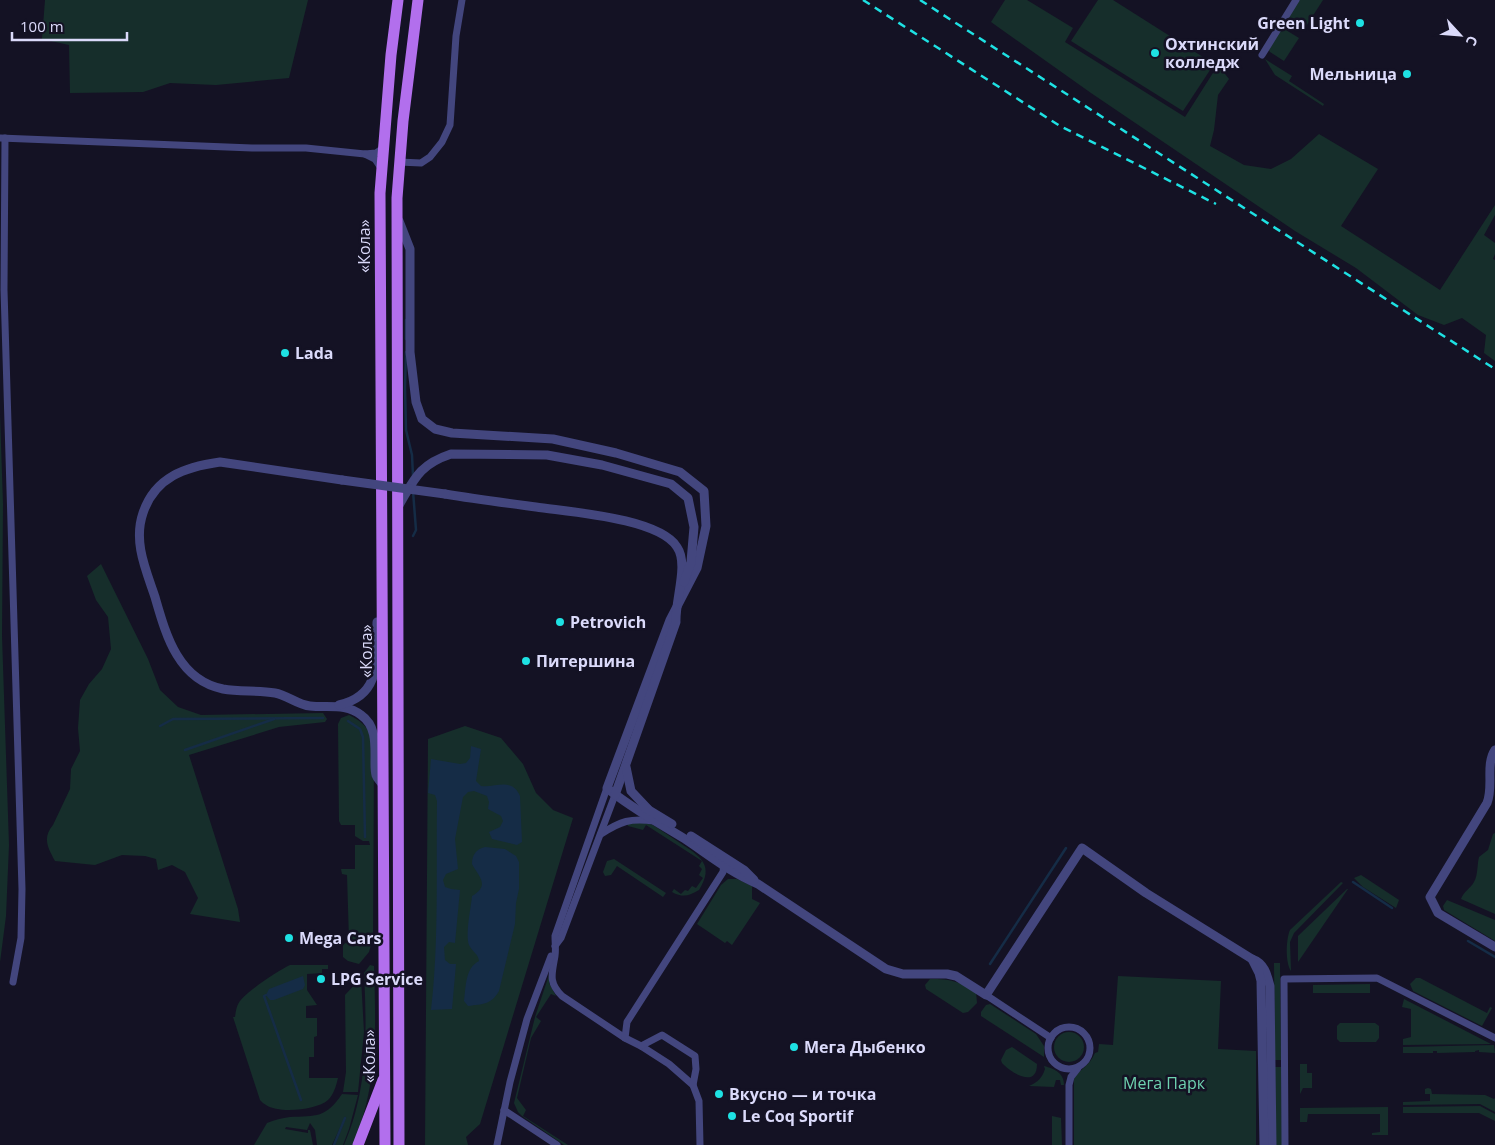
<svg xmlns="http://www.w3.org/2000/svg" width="1495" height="1145" font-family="'Open Sans',sans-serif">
	<rect width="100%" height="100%" fill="#141224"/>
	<g fill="#162e2b">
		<polygon points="45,0 308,0 289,78 216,85 170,83 143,92 70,93 69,45 42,39"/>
		<polygon points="1005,0 1027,0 1073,28 1065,42 1185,117 1218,65 1229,79 1218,95 1214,130 1210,146 1244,165 1271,169 1291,159 1319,134 1378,169 1341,226 1440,290 1495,205 1495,215 1484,235 1495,243 1495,254 1493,259 1495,260 1495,361 1484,353 1486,335 1462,318 1444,325 1418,315 1356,268 1295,231 1091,93 991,22"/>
		<polygon points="1098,0 1113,0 1214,64 1183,111 1071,41"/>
		<polygon points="1299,0 1323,0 1303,31 1286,21"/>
		<polygon points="1281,27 1299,38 1284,61 1270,52 1268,49"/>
		<polygon points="1265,59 1292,76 1289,81 1324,104 1323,106 1275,75"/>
		<polygon points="0,414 3,504 2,636 9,845 6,916 0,962"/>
		<path d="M101 564 148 659 160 690 178 707 201 715 323 713 327 719 325 722 279 727 189 755 238 909 240 922 190 914 198 898 185 872 172 865 158 870 156 859 145 856 122 855 95 865 55 861C48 848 42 838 53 825L70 789 71 769 80 751 78 728 80 700 89 684 102 669 111 649 108 617 96 600 87 576Z"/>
		<path d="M349 715C371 726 372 735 374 758L373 938 369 952 359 964 348 961 343 957V945L349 940 347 875 342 874 341 869H355V845H370L369 841H363L355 836V825H341L339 821 338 724 341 718Z"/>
		<polygon points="465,726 501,738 523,764 536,793 553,810 573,818 480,1124 466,1137 468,1145 425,1145 428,739"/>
		<path d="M627 823H646L653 825C662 831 671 837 680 843 700 856 715 865 699 890 689 896 683 898 672 892L674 889 681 894 685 890 688 891 692 886 696 888 703 878 699 875 702 869 699 866 702 861 646 825 643 830 628 826Z"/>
		<path d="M1495 833V914L1461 899C1464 891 1470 889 1474 882 1478 875 1477 865 1479 857L1488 850 1493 834Z"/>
		<polygon points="614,859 666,893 663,897 617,866 611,875 605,876 603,872 607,861"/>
		<polygon points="1361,875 1399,900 1396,908 1363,887 1354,878"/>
		<polygon points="728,879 737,879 752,886 752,899 760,903 732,945 727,941 725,943 697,924 721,885"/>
		<path d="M1341 882 1343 883 1294 933 1290 942 1291 971C1285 962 1286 939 1290 930Z"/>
		<polygon points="1347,889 1348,889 1298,962 1298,936"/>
		<polygon points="1447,900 1495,920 1495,941 1444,910 1443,906"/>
		<polygon points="1274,963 1280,963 1281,1060 1275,1060"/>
		<path d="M290 965H328V969H322V973L307 974V990L317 1005 306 1006V1018H317V1036L314 1037V1057H309V1078H338C336 1086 334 1094 328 1100 317 1110 279 1114 266 1105 264 1104 262 1102 260 1100L233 1017H235C236 1012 236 1006 240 1001 246 992 279 970 290 965Z"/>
		<path d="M370 965 374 966C376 1031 378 1084 353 1145H344C368 1090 367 1032 364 973Z"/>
		<polygon points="549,975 549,983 556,996 551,994 536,1017 541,1021 531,1038 517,1098 526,1110 523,1116 568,1145 564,1145 522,1116 518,1112 514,1103 535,1017"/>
		<path d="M1118 976 1221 981 1218 1049 1256 1051V1145H1074V1079C1080 1068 1089 1067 1095 1053L1098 1052 1099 1044 1113 1045Z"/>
		<polygon points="361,978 364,1032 358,1092 343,1092 346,1072 345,995"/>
		<polygon points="1416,978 1420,978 1487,1013 1490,1007 1492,1008 1482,1026 1413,991 1410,984"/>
		<path d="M930 979C952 979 957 981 976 992L977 1003 968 1012 963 1013 926 989 925 985Z"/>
		<polygon points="1370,984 1370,993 1313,993 1313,985"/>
		<polygon points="1404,999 1491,1044 1403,1045 1403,1039 1411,1037 1411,1009 1402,1007"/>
		<polygon points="990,1004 1036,1034 1044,1046 1044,1057 984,1018 981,1016 981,1012 986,1005"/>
		<polygon points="1340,1023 1375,1023 1379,1026 1379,1038 1376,1042 1340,1042 1337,1039 1337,1026"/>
		<circle cx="1069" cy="1047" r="15"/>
		<polygon points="1494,1045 1495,1053 1479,1052 1479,1050 1475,1051 1475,1052 1437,1053 1437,1051 1433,1051 1433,1053 1403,1053 1403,1047"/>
		<path d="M1012 1047 1037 1064C1037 1089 1011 1073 1002 1063L1001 1060 1006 1050Z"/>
		<polygon points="1300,1064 1307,1064 1307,1073 1312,1073 1312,1088 1303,1088 1300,1094"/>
		<path d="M1044 1066C1055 1069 1064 1073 1064 1085H1061L1060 1080H1056L1054 1087 1029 1086C1038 1082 1042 1078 1045 1069Z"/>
		<polygon points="1275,1067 1281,1067 1282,1145 1276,1145"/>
		<polygon points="1428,1088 1431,1089 1432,1094 1485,1095 1494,1099 1495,1098 1495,1112 1480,1104 1403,1105 1403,1102 1430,1101 1430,1094 1425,1094 1425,1089"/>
		<path d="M342 1094 358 1095 349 1129 343 1145H335L346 1118 344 1119 332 1145H317L315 1130 310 1123 307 1130 286 1127 285 1129 308 1133V1130H310L313 1145H254L267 1123C274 1120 282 1118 290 1117 316 1116 326 1118 342 1094Z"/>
		<polygon points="1480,1106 1495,1114 1495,1121 1479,1113 1403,1113 1403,1107"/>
		<polygon points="1388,1107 1388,1135 1372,1135 1372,1133 1380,1132 1380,1114 1308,1114 1307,1122 1300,1122 1300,1108"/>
		<polygon points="1052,1116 1061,1118 1062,1145 1052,1145"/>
	</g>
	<g fill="#152c46">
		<path d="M471 746 481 749 476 781 481 786C496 788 512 777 520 796L522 842 517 845 492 839 489 832 500 827 503 821 501 816 488 809 489 802 487 796 474 791 468 792 463 797 455 839 458 869 446 874 443 880 445 887 451 889 460 890 455 943 449 942 444 947 445 960 450 964H456L452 1009 431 1010C439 942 436 870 437 801L435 795 428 793 431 759 460 764 466 763 470 758Z"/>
		<path d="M485 847 505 849 516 856 519 862V889L516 903 515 924 499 991C491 1005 483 1004 468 1006L464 1001C466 987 465 968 479 961 478 953 472 952 469 945 465 934 471 908 472 896 491 885 478 876 472 864 472 855 476 849 485 847Z"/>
		<polygon points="303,976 305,985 303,989 274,1000 270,1000 266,995 269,989"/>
	</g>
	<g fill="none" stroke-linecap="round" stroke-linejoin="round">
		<g stroke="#152c46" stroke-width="2.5">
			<polyline points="406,339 406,320"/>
			<polyline points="406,352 405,388 406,430 412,455 413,476"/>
			<polyline points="413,491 416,530 413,536"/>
			<polyline points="348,721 360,729 363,737 365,837"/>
			<polyline points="160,726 173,719 323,718"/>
			<polyline points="185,750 274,719"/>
			<polyline points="1353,882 1392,908"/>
			<polyline points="1468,941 1495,957"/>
			<polyline points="990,964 1066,848"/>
			<polyline points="266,995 264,996 301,1100"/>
			<polyline points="334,1145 345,1118"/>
		</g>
		<g stroke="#43467e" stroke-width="7">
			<polyline points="1262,55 1296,0"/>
			<polyline points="0,138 252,148 306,148 365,154"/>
			<polyline points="5,138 4,290 22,889 21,938 13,982"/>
			<polyline points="399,162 421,163 430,157 442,142 450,125 456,36 462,0"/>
			<polyline points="381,168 375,159 365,154 376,153 383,148"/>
			<path d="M607 788 555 936C555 943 556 950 555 956 552 974 548 982 562 996L625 1038 641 1046 669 1064 693 1085"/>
			<path d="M601 834C621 821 630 818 654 821"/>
			<polyline points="555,946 561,938 615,795"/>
			<polyline points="986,995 1051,1038"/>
			<circle cx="1069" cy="1048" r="21"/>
			<polyline points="625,1038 627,1022 723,872 724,862"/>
			<polyline points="641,1046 662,1035 695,1056 696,1069 693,1085 699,1101 700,1145"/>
			<polyline points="504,1110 557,1145"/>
			<polyline points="497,1145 510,1082 527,1019 551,956"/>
			<polyline points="1069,1145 1069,1085 1071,1077 1078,1068"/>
			<polyline points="1285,1145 1284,979 1377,978 1495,1038"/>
		</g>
		<g stroke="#43467e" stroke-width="9">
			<path d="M399 221 410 249V352L416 402 422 419 435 429 452 433 553 439 616 453 680 472 704 491 706 526 697 568 670 620 607 788C631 808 659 823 685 839 709 855 731 873 758 884L886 969 903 974H947L956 976 986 995 1082 848 1146 893 1252 959C1264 963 1267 974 1270 986L1272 1145"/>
			<path d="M342 480 220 462C185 467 155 477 143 513 133 542 146 570 155 597 166 635 178 680 223 689 240 692 258 690 275 693 287 695 298 705 310 706 328 708 346 703 361 715 377 726 375 746 375 763 375 767 375 771 376 775 377 778 380 781 382 784"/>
			<path d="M445 494C475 499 506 503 536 507 569 512 659 518 677 547 689 564 675 600 676 622L615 795"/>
			<path d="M398 507C414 480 418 465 451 454L547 455 602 465 671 484 688 498 694 527 691 562 684 582"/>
			<path d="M339 705C383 695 376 658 377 622"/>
			<path d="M1495 750C1485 765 1494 786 1487 803L1430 897 1438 913 1495 947"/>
			<polyline points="626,767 631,791 648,809"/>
			<polyline points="644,807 672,824"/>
			<polyline points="691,836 744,870 754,880"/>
			<polyline points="1252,959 1259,973 1261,981 1264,1145"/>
		</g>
		<g stroke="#b26fed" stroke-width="11">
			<polyline points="358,1145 383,1080"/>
			<polyline points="385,1145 380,193 391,55 398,0"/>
			<polyline points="399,1145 397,198 403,121 418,0"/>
		</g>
		<g stroke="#1ee1e3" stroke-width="2.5" stroke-dasharray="8 6" stroke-linecap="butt">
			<polyline points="863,0 1060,126 1216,204"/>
			<polyline points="920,0 1495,369"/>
		</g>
		<polyline stroke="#43467e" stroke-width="9" points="342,480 445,494"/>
	</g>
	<g fill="#1ee1e3" stroke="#141224" stroke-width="2">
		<circle cx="1360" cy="23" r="5"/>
		<circle cx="1155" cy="53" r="5"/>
		<circle cx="1407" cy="74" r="5"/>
		<circle cx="285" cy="353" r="5"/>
		<circle cx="560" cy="622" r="5"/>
		<circle cx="526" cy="661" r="5"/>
		<circle cx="289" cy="938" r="5"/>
		<circle cx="321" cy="979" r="5"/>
		<circle cx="794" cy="1047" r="5"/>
		<circle cx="719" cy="1094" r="5"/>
		<circle cx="732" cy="1116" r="5"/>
	</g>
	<g text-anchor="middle" stroke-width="5" stroke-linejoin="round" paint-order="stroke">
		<g font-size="16" font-weight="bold" fill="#dbdafa" stroke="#141224" text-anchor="start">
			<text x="1350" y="29" text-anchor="end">Green Light</text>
			<text x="1165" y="50">Охтинский<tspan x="1165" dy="18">колледж</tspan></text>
			<text x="1397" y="80" text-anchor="end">Мельница</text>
			<text x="295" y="359">Lada</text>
			<text x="570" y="628">Petrovich</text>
			<text x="536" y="667">Питершина</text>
			<text x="299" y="944">Mega Cars</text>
			<text x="331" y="985">LPG Service</text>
			<text x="804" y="1053">Мега Дыбенко</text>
			<text x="729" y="1100">Вкусно — и точка</text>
			<text x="742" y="1122">Le Coq Sportif</text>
		</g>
		<g font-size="16" fill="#dbdafa" stroke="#141224">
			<text transform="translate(364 246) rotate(-90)" y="6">«Кола»</text>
			<text transform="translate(366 651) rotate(-90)" y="6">«Кола»</text>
			<text transform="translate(369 1056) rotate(-90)" y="6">«Кола»</text>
		</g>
		<g font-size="16" fill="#6ed2b0" stroke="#141224">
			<text x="1164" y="1089">Мега Парк</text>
		</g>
	</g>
	<g transform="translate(1460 35) rotate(116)" stroke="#141224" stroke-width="4" paint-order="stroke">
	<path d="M0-4L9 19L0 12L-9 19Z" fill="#dbdafa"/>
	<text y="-8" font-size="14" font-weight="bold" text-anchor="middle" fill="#dbdafa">С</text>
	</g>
	<path d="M12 32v8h115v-8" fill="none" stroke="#dbdafa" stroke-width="2.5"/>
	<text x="20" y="32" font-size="15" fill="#dbdafa" stroke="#141224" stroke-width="4" paint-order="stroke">100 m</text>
</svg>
